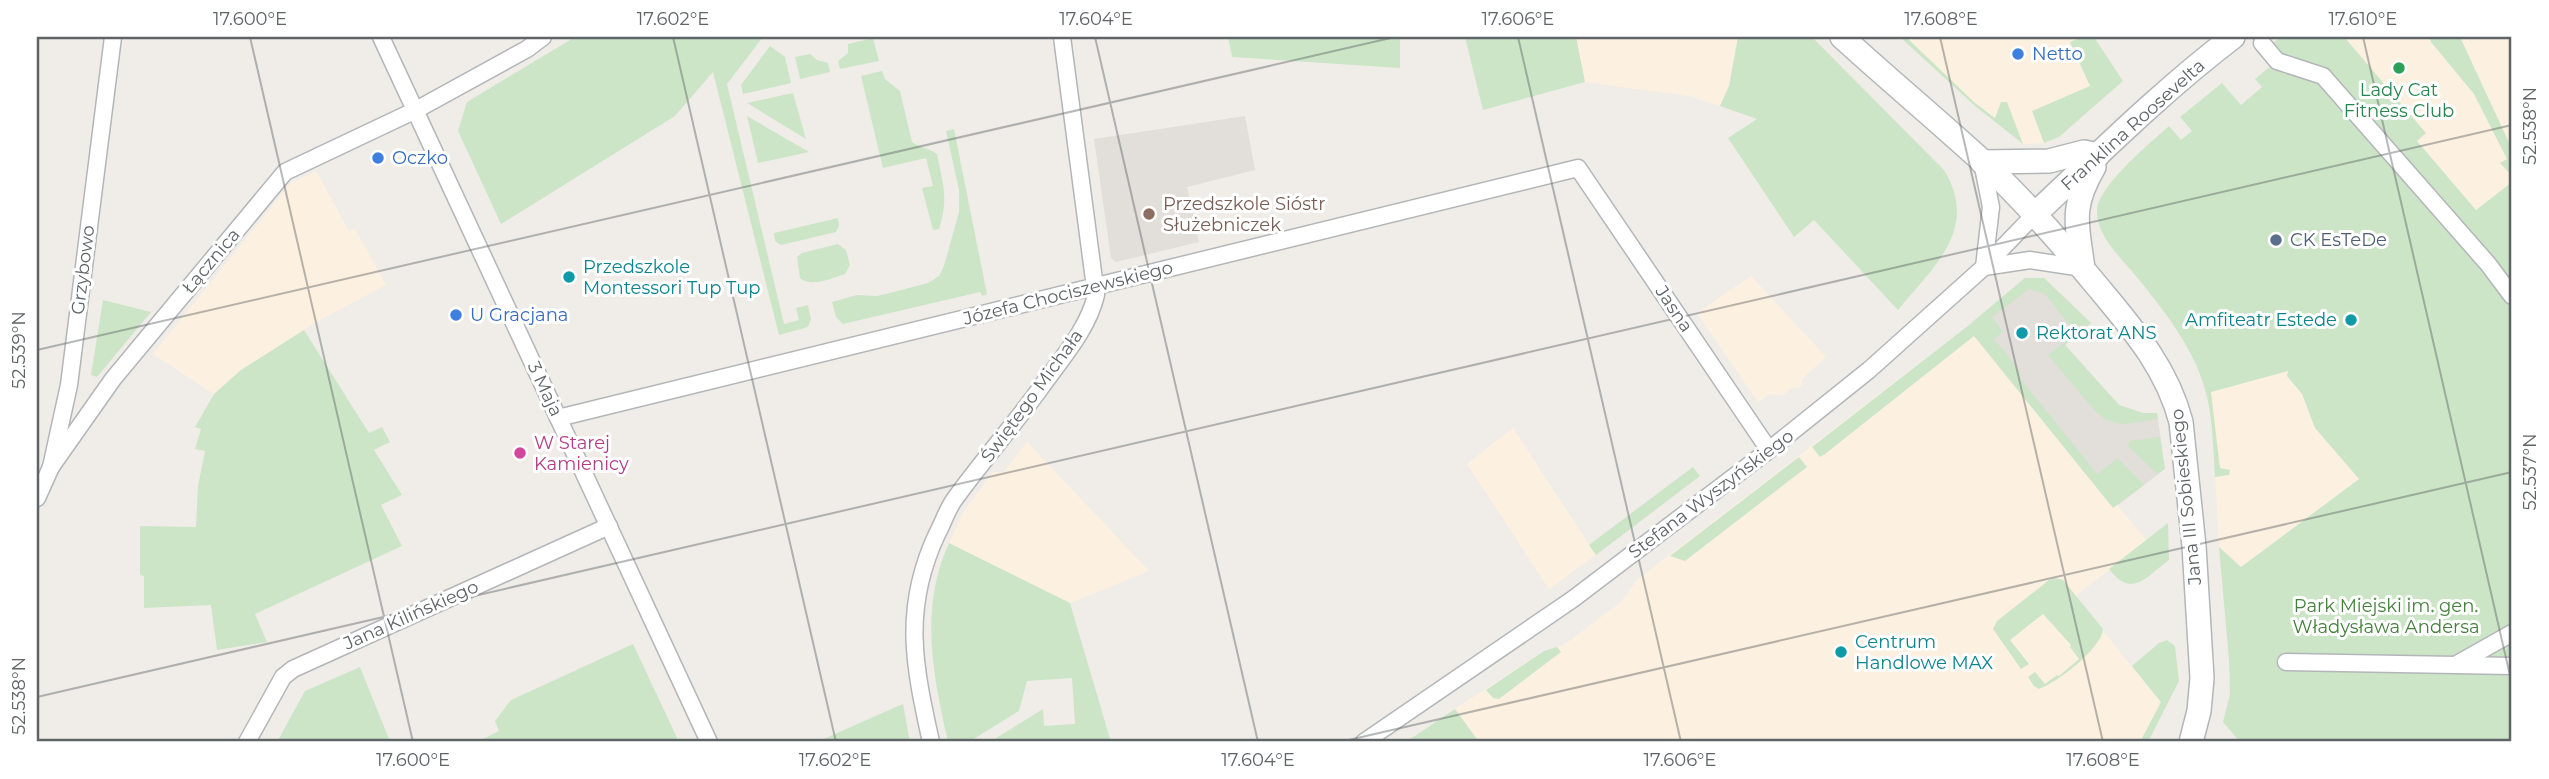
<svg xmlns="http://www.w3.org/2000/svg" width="2549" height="779" font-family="Montserrat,sans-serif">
	<rect width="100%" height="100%" fill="#f0ede8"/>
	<g fill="#fcf1e1">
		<polygon points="1576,37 1738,37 1729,86 1720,106 1689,96 1585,82"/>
		<polygon points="1900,37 2094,37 2123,81 2059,137 2044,143 2023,144 1975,106"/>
		<polygon points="2316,37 2512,37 2512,266"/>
		<polygon points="316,171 349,231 355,229 386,285 316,322 241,370 214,394 153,354 290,184"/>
		<polygon points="1751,276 1826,357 1802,379 1802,384 1798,389 1793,387 1783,395 1769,394 1758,402 1697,313"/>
		<polygon points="1969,325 2147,541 2075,596 2165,708 2148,742 1479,742 1455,709 1544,651 1564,645 1621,602 1637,580"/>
		<polygon points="2311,364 2389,457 2241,568 2219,547 2211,392"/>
		<polygon points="1513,428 1596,555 1549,589 1467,464"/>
		<polygon points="1027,442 1149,571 1070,603 949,543 963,513 993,472 1004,472"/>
	</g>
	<g fill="#e2ded9">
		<polygon points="1245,116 1255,170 1187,187 1199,242 1116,262 1111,258 1094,139"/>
		<polygon points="2025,278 2044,278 2091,323 2065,345 2119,405 2143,413 2157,413 2165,469 2118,505 1969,325"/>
	</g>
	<g fill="#cce5c7">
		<polygon points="575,37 763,37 727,84 784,324 799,320 796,308 808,305 811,319 808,327 779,335 713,72 675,116 501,224 458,131 467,102"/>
		<polygon points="1228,37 1400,37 1400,68 1232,57"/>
		<polygon points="1465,37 1576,37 1585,82 1483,110"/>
		<path d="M1738 37H1812L1944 170C1980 229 1933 267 1898 310L1814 220 1794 237 1728 138 1757 119 1720 106 1729 86Z"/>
		<polygon points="1900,37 1906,37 1975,103 1995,118 2001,102 2007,102 2023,144 1975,106"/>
		<polygon points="2082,37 2094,37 2123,81 2059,137 2044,143 2032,111 2090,86 2070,42"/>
		<path d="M2282 37H2347L2346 39 2426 133 2417 141 2476 210 2512 182V742H2240L2223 722 2230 694 2229 660 2219 547 2241 567 2359 479 2315 428 2302 394 2287 376 2288 371 2211 392 2220 468 2230 470 2229 475 2215 477C2213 451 2213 422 2207 397 2197 353 2168 316 2141 282 2126 263 2095 236 2097 210 2099 185 2150 143 2169 126L2181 140 2192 131 2180 117 2222 83 2241 105 2262 87 2255 79 2277 61 2266 47Z"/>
		<polygon points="2429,37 2460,37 2512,149 2512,176 2500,163 2507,159 2474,94 2431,42"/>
		<polygon points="873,38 879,61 840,69 838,61 848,53 848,44"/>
		<polygon points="770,46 785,57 791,83 743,94 741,85"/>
		<polygon points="810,54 817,60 828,63 830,72 800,79 795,57"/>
		<path d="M882 71 885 79 900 91 912 142C920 148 929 148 937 154 943 185 949 198 939 229L933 230 922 188 933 186 926 158 883 168 861 76Z"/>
		<polygon points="793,93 806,139 747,103"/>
		<polygon points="747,116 809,152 758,163"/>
		<polygon points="954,129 987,294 982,296 980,292 843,324 836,317 832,302 857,295 877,296 886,294 928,283 939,276 944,266 959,212 959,190 946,131"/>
		<polygon points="838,218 839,226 836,232 781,245 775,241 774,233"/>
		<path d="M838 244 846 250 850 265 845 274C831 278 812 288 800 278L797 257 802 253Z"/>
		<polygon points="2025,278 2044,278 2091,323 2065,345 2119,405 2143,413 2157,413 2158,419 2126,424 2115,423 2105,419 2095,411 2048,355 2069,339 2071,327 2045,294 2029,289 1992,317 2003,332 1994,339 2020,371 2020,378 2097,474 2118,458 2144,485 2113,508 1974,336 1825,454 1820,457 1812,447 1969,325"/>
		<polygon points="103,300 151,312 97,377 91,375"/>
		<polygon points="304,330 369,433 382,427 390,442 374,450 402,495 381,505 402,546 255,614 267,642 217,650 211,605 144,608 144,576 140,575 140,526 196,527 198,486 205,451 195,449 201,429 195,427 214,394 241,370"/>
		<polygon points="2160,437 2165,469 2157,474 2128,446 2130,441"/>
		<polygon points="1799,457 1807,467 1685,561 1670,556"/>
		<polygon points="1693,467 1700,476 1596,555 1589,545"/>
		<path d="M2168 523 2169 560C2146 577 2132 599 2109 569Z"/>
		<path d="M949 543 1070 603 1111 742H990L1043 709 1044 726 1075 724 1072 678 1027 681 1019 711 969 742H948C933 675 919 609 949 543Z"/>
		<path d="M2055 578 2063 580 2103 629C2102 648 2057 683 2039 689L2034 686 2028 677 2035 672 2045 684 2057 675 2059 676 2079 659 2070 647 2071 645 2043 614 2010 640 2029 664 2021 669 1993 629 1997 621 2049 580Z"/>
		<polygon points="2167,640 2175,646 2179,681 2148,742 2140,742 2161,702 2132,666 2159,643"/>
		<polygon points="633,644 679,742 477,742 499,731 495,721 511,700"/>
		<polygon points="1557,647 1561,652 1499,699 1493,698 1486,690 1544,651"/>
		<polygon points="360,667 389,739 382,742 277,742 305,691"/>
		<polygon points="903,704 910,742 817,742 898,706"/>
		<polygon points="1455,709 1479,742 1410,742 1409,740"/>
	</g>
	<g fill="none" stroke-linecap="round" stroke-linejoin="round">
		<g stroke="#b3b6b9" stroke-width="19">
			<g id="street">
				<polyline points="381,37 709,742"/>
				<polyline points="2262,43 2277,61 2323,76 2488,264 2512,296"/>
				<polyline points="1982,162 1991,207 1984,267"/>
				<polyline points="1984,267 2030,260 2083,268"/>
				<polyline points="558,418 1578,168 1769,450"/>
				<polyline points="51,467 113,379 285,172 416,110 527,49 543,37"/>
				<polyline points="37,498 51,467 69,385 113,37"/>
				<polyline points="2286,662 2512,666"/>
				<polyline points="2457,664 2512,633"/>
				<polyline points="247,742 283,677 293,669 609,526"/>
				<path d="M931 742C914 665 902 609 937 534 943 523 947 510 954 500 982 461 1014 425 1042 386 1062 358 1088 329 1096 295L1062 37"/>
				<polyline points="1364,742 1573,599 1769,450 1869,370 1984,267 2034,215"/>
			</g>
		</g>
		<g stroke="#b2b6b9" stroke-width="26">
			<g id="secondary">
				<path d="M1842 37C1888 79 1936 119 1982 161 2023 199 2062 244 2098 287 2133 329 2167 368 2181 422L2194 546 2202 678 2199 711 2191 742"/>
				<polyline points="1982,162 2049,161 2084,152 2098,155"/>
				<path d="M2034 215C2099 154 2162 91 2233 37"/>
				<path d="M2083 268C2077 224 2070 208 2094 167"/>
			</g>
		</g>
		<use href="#street" stroke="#fff" stroke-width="16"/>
		<use href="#secondary" stroke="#fff" stroke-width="23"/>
	</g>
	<path fill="none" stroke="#5f6467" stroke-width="2" stroke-opacity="0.45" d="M250 37 413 742M673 37 836 742M1095 37 1258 742M1518 37 1681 742M1940 37 2103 742M2363 37 2512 684M37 350 1395 37M37 697 2512 125M1340 742 2512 472"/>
	<g fill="#3f7fe0" stroke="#fff" stroke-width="2.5">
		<circle cx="2018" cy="54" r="7"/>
		<circle cx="378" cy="158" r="7"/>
		<circle cx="456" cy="315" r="7"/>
	</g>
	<circle fill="#2e9e5b" stroke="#fff" stroke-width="2.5" cx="2399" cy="68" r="7"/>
	<circle fill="#8d6e63" stroke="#fff" stroke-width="2.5" cx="1149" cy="214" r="7"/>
	<circle fill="#5c6f8a" stroke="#fff" stroke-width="2.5" cx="2276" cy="240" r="7"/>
	<g fill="#0f9aa8" stroke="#fff" stroke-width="2.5">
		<circle cx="569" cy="277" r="7"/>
		<circle cx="2351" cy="320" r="7"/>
		<circle cx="2022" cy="333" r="7"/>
		<circle cx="1841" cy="652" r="7"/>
	</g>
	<circle fill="#d1479c" stroke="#fff" stroke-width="2.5" cx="520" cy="453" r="7"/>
	<g text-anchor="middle" stroke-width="6" stroke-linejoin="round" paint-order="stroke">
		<g font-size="18" fill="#366cbe" stroke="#fff" text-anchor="start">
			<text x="2032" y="60">Netto</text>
			<text x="392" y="164">Oczko</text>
			<text x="470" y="321">U Gracjana</text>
		</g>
		<g font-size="18" fill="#27864d" stroke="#fff">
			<text x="2399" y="96">Lady Cat<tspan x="2399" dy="21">Fitness Club</tspan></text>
		</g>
		<g font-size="18" fill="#5f6467" stroke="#fff">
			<text transform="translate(2133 125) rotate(-42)" y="6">Franklina Roosevelta</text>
			<text transform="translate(211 261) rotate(-50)" y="6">Łącznica</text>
			<text transform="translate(83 270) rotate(-83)" y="6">Grzybowo</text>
			<text transform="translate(1068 293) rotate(-14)" y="6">Józefa Chociszewskiego</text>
			<text transform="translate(1674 309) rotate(56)" y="6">Jasna</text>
			<text transform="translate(545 389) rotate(65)" y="6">3 Maja</text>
			<text transform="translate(1032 396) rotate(-54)" y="6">Świętego Michała</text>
			<text transform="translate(1711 494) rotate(-37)" y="6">Stefana Wyszyńskiego</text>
			<text transform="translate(2186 497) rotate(-96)" y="6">Jana III Sobieskiego</text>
			<text transform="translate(411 615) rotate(-24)" y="6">Jana Kilińskiego</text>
		</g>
		<g font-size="18" fill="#785e54" stroke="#fff" text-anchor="start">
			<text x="1163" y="210">Przedszkole Sióstr<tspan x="1163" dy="21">Służebniczek</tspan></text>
		</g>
		<g font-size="18" fill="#4e5e75" stroke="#fff" text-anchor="start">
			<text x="2290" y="246">CK EsTeDe</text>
		</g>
		<g font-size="18" fill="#0d838f" stroke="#fff" text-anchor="start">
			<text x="583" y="273">Przedszkole<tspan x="583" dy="21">Montessori Tup Tup</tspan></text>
			<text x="2337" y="326" text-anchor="end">Amfiteatr Estede</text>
			<text x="2036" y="339">Rektorat ANS</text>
			<text x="1855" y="648">Centrum<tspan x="1855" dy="21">Handlowe MAX</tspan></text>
		</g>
		<g font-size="18" fill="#b23c85" stroke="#fff" text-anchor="start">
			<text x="534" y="449">W Starej<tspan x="534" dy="21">Kamienicy</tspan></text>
		</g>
		<g font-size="18" fill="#44803c" stroke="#fff">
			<text x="2386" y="612">Park Miejski im. gen.<tspan x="2386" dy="21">Władysława Andersa</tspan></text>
		</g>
	</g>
	<rect width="2549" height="779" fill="none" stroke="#ffffff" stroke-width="77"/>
	<rect x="38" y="38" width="2472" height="702" fill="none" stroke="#5f6467" stroke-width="2.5"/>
	<g font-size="18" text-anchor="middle" fill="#5f6467">
		<text x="250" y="25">17.600°E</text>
		<text x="673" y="25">17.602°E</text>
		<text x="1096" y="25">17.604°E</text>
		<text x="1518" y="25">17.606°E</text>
		<text x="1941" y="25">17.608°E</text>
		<text x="2363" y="25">17.610°E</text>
		<text transform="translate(2530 126) rotate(-90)" y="6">52.538°N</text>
		<text transform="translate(19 350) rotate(-90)" y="6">52.539°N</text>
		<text transform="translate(2530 472) rotate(-90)" y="6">52.537°N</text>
		<text transform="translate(19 696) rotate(-90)" y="6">52.538°N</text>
		<text x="413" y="766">17.600°E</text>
		<text x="835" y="766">17.602°E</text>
		<text x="1258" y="766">17.604°E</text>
		<text x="1680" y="766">17.606°E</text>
		<text x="2103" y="766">17.608°E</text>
	</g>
</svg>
